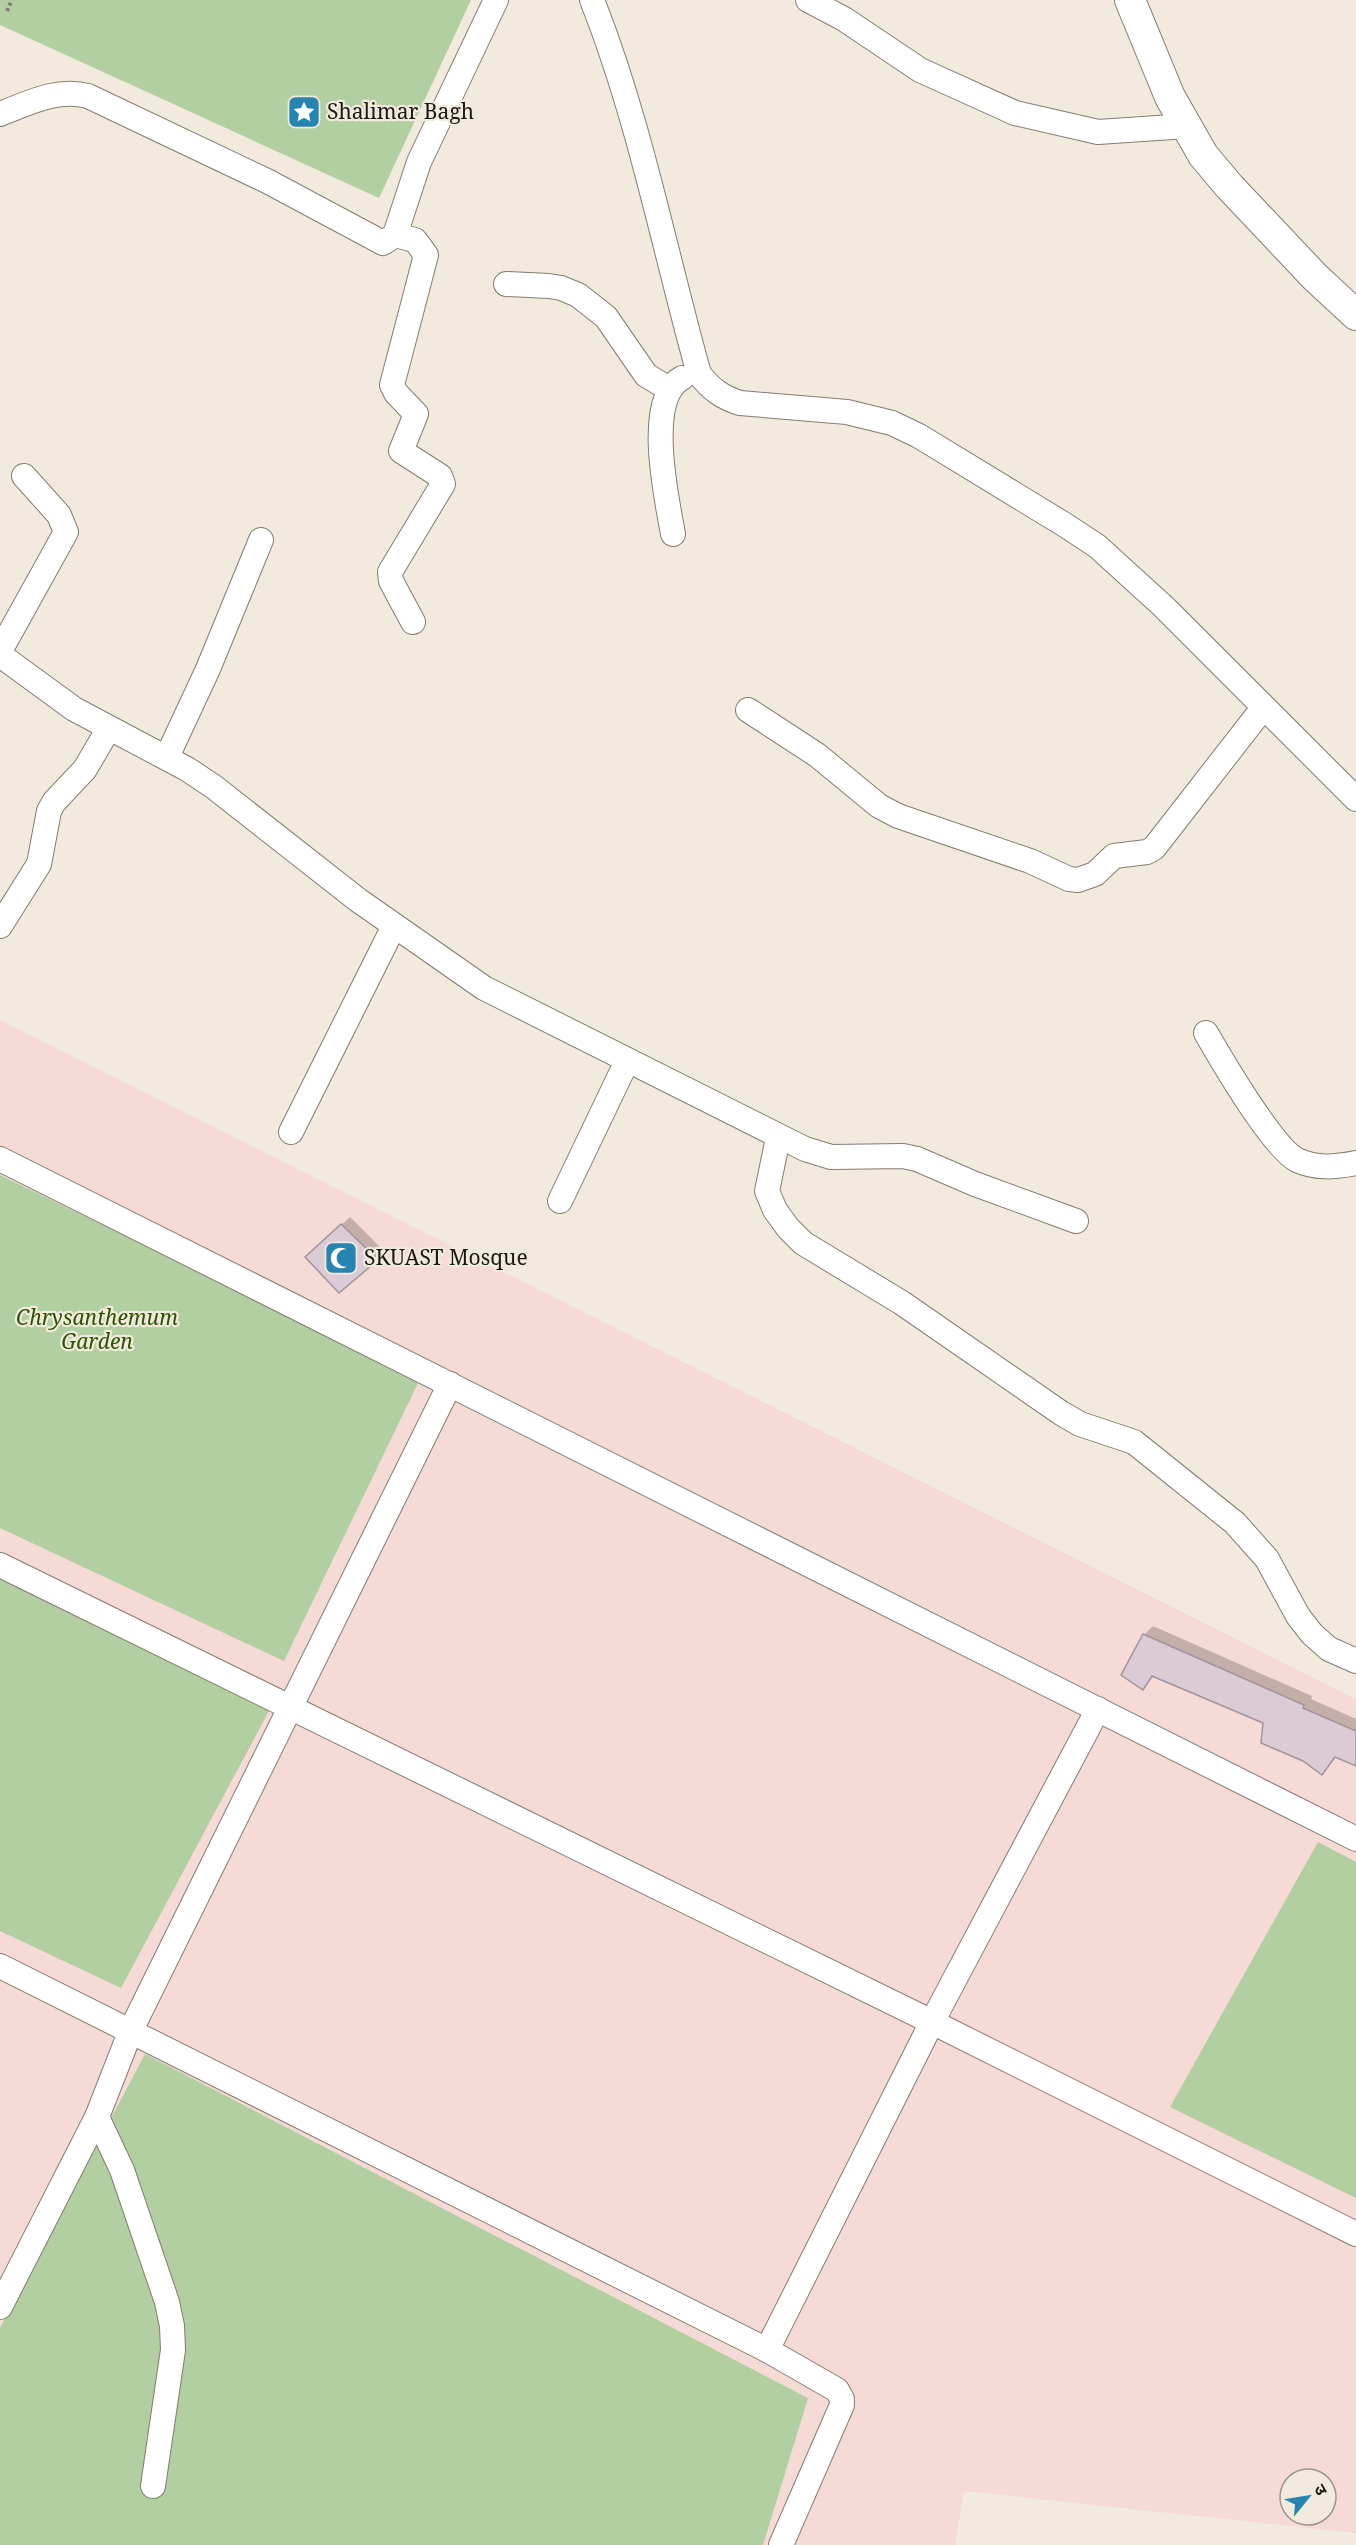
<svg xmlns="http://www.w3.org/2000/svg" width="1356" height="2545" font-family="'Noto Serif','Noto Sans Devanagari',serif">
	<rect width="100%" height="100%" fill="#f2eadc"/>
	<path fill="#f5dad5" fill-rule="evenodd" d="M0 1020 1356 1699V2533L964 2491 955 2545H0ZM1290 2479H1326V2515H1290Z"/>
	<g fill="#b1cfa0">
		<polygon points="0,0 471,0 379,198 0,25"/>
		<polygon points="0,1175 228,1286 418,1383 284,1661 0,1528"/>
		<polygon points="0,1575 270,1709 121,1988 0,1931"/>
		<polygon points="1318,1842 1356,1862 1356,2198 1170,2107"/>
		<polygon points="145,2054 808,2398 763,2545 0,2545 0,2328"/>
	</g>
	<g fill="#0003">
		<polygon points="350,1217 384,1251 339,1291 315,1249"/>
		<polygon points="1153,1626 1312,1696 1311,1699 1356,1719 1356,1764 1336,1756 1322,1773 1265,1722 1154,1676 1143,1688 1144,1635"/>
	</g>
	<g fill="#dacbd5" stroke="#a1939c" stroke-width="1.5">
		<polygon points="341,1224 378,1260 339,1293 305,1257"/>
		<polygon points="1143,1634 1304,1705 1303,1708 1356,1731 1356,1766 1335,1757 1322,1775 1303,1761 1261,1743 1263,1723 1152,1676 1143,1690 1121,1675"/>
	</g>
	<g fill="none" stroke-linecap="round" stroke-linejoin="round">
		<g stroke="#837d70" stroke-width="26">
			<g id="minor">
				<path d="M592 0C640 121 664 249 699 374 711 389 721 397 740 403L847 412 892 423 919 436 1065 525 1097 546 1164 607 1356 799"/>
				<polyline points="808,0 844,19 920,70 1015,113 1098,132 1187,126"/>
				<path d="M0 114C29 103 56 88 88 96L267 181 383 243 395 235 419 162 496 0"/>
				<polyline points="395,235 415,240 426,255 392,385 396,393 416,414 401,451 440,476 443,484 390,572 391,581 413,622"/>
				<polyline points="506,284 549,286 561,288 578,295 606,317 646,375 669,389"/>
				<path d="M673 534C667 500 644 398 682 378"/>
				<polyline points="0,651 66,532 59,515 24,476"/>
				<polyline points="0,655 74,709 187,769 214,787 358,900 484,988 805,1149 831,1157 903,1156 917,1159 975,1184 1076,1221"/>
				<polyline points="748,710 817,755 879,806 898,816 1030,861 1069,879 1078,880 1095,874 1114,856 1147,852 1154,848 1263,708"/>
				<polyline points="167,757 208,669 261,540"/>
				<polyline points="0,926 39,864 49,811 54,802 85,769 109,728"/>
				<path d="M1206 1033C1221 1059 1273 1148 1297 1160 1316 1169 1336 1167 1356 1163"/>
				<polyline points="291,1132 394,926"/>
				<polyline points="778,1138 767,1191 775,1210 788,1228 803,1243 902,1303 1061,1413 1080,1424 1134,1442 1235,1523 1267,1559 1298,1616 1312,1634 1329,1649 1356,1661"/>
				<polyline points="0,1159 1356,1839"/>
				<polyline points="560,1201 627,1061"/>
				<polyline points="0,1565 932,2022 1356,2234"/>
				<polyline points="0,1966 767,2350 837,2390 842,2399 842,2405 781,2545"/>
				<polyline points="97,2117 122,2170 167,2302 172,2326 173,2350 153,2486"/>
				<polyline points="0,2307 97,2117 131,2030 450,1384"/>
				<polyline points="767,2350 932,2022 1098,1709"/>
			</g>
		</g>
		<g stroke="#837d70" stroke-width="32">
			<polyline id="major" points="1130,0 1170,97 1203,155 1229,186 1315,277 1356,315"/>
		</g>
		<polyline stroke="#7f7a71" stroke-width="4" stroke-dasharray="3 3" stroke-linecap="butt" points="7,11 12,0"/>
		<use href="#minor" stroke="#fff" stroke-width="24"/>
		<use href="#major" stroke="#fff" stroke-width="30"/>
	</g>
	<defs>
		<g id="sight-square" transform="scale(1.725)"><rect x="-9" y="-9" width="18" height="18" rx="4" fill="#2783b0" stroke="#f2eadc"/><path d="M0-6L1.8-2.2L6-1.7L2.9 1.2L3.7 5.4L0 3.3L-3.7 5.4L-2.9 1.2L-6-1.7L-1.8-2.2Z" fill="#fff"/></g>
		<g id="mosque-square" transform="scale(1.725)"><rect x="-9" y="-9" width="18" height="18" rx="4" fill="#2783b0" stroke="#f2eadc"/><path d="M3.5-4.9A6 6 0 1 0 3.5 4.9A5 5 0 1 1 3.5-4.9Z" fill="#fff"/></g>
	</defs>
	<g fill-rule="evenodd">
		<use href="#sight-square" x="304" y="112"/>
		<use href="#mosque-square" x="341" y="1258"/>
	</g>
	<g text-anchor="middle" stroke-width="4.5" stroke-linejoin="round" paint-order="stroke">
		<g font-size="21" fill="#1a1813" stroke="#f2eadc" text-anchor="start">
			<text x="327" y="119">Shalimar Bagh</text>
			<text x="364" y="1265">SKUAST Mosque</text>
		</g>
		<g font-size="21" font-style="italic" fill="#2b5400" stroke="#f2eadc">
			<text x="97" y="1325">Chrysanthemum<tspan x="97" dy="24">Garden</tspan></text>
		</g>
	</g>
	<g transform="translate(1308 2497) rotate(60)"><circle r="28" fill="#f2eadc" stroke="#9c968c" stroke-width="1.5"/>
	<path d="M0-4.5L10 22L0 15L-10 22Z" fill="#2783b0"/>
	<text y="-9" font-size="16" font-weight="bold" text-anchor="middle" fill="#1a1813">उ</text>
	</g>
</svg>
